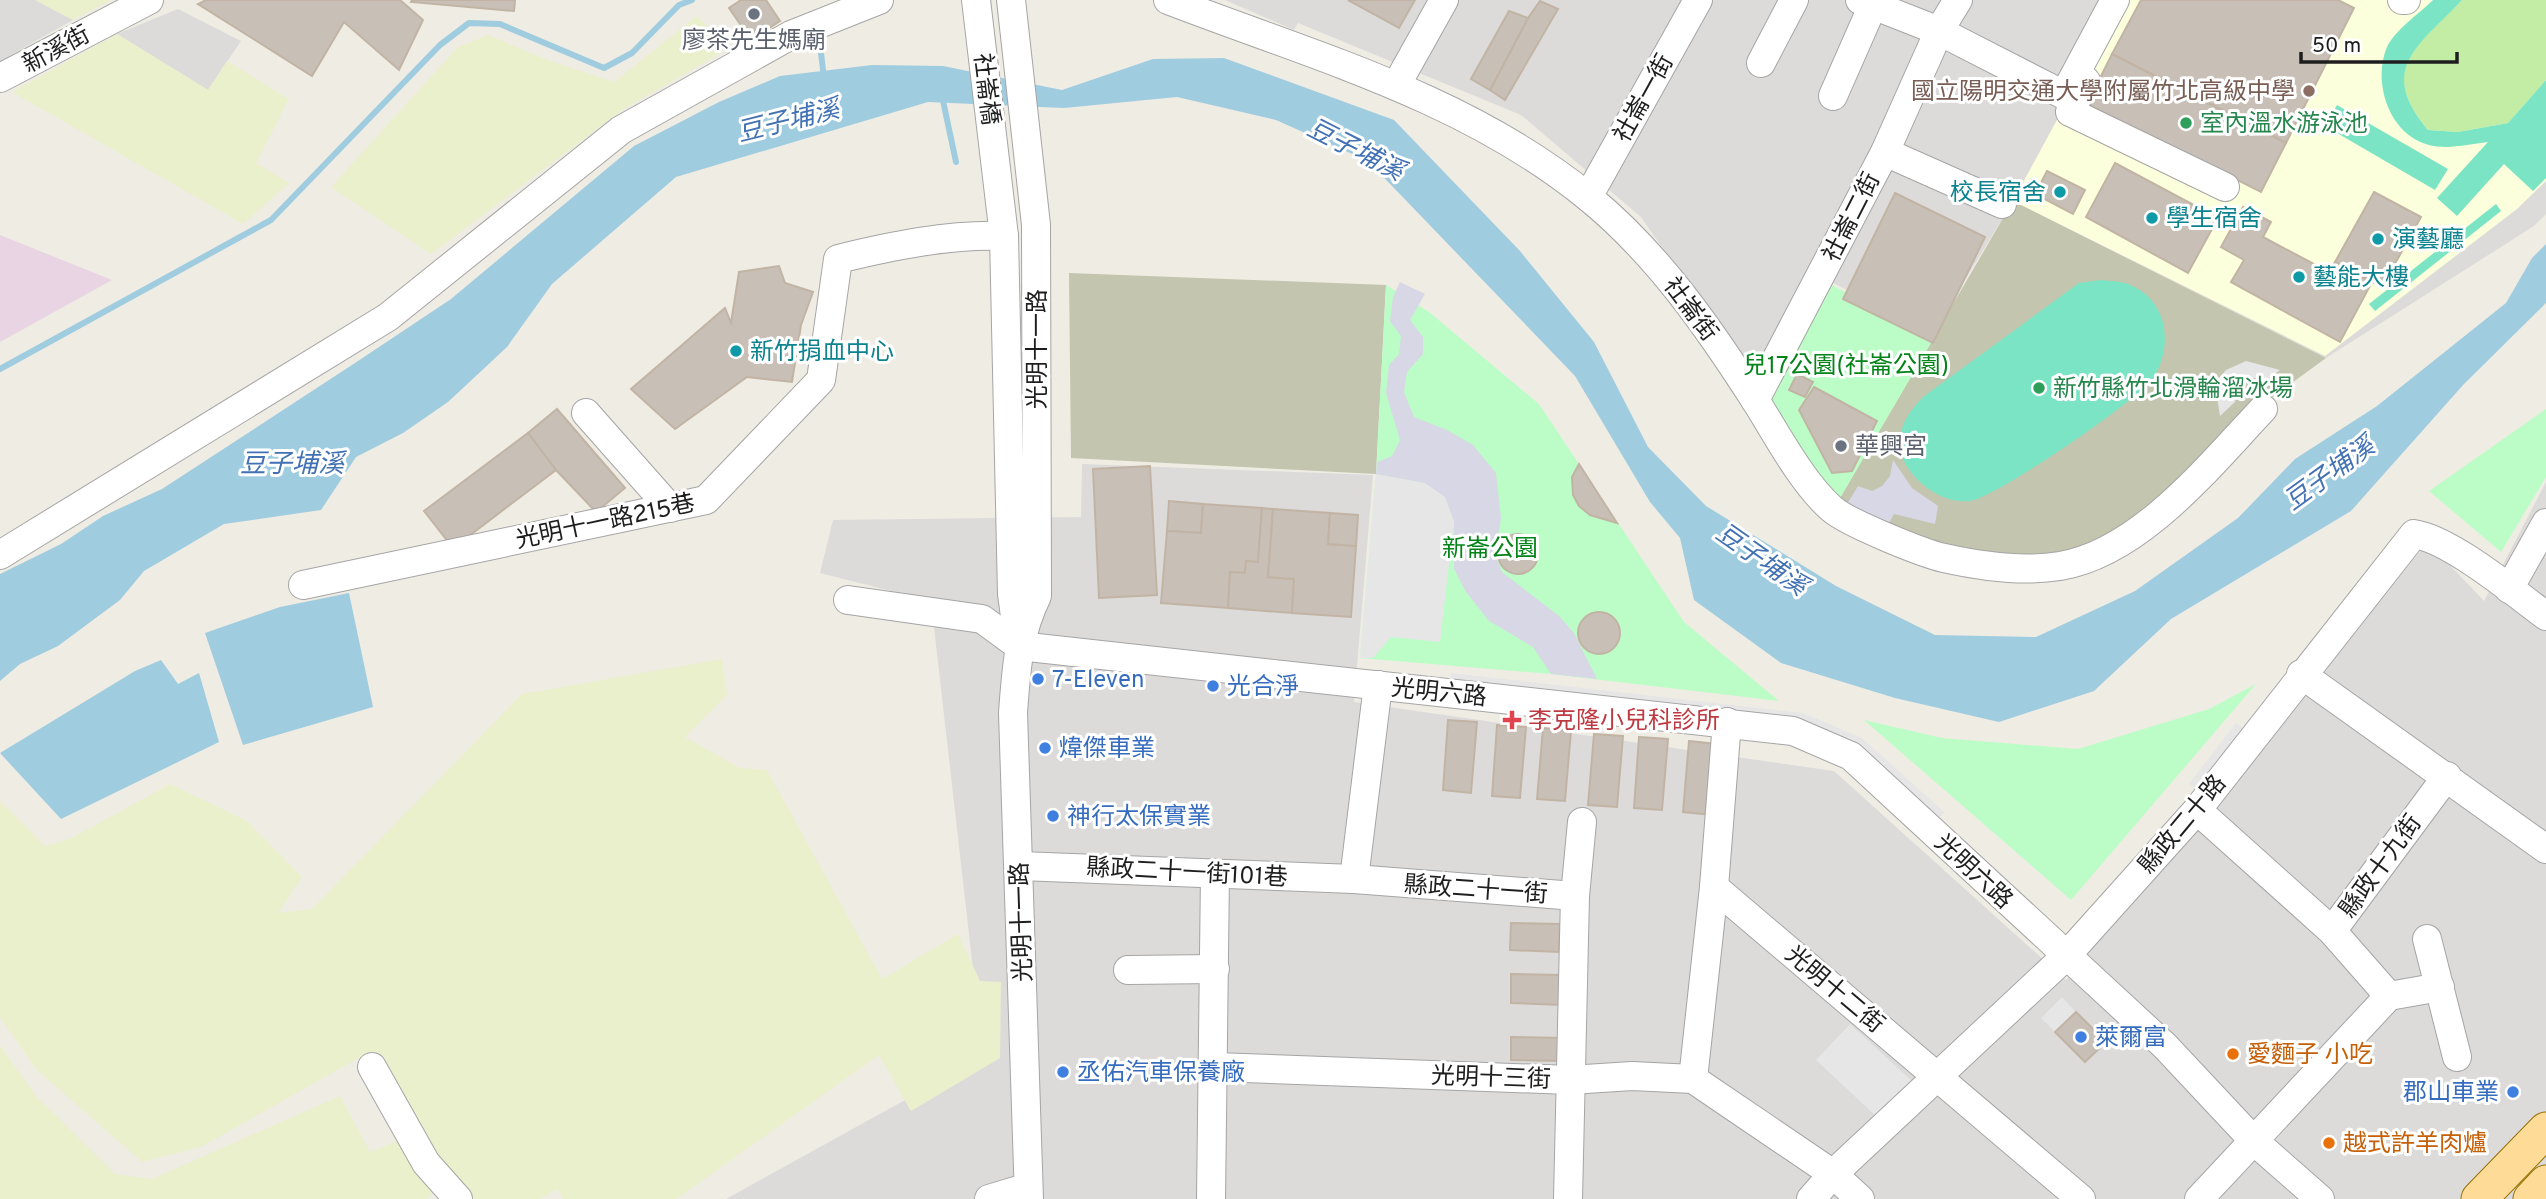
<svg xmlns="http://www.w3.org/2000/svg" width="2546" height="1199" font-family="Overpass,'Noto Sans TC',sans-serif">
	<rect width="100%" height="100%" fill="#efece3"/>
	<g fill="#dcdbda">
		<polygon points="0,0 35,0 73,20 0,61"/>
		<polygon points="1225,0 2546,0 2546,214 2534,226 2326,358 2013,201 1933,333 1817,275 1754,381 1641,217 1521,115 1298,23 1294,30"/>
		<polygon points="178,9 241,41 208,90 117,34"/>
		<polygon points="1082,464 1373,475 1354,702 1834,771 2066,980 2428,542 2484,601 2546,482 2546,1199 726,1199 983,1057 931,601 820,573 833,520 1081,517"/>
	</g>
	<polygon fill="#e9d4e3" points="0,235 112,280 0,342"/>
	<polygon fill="#fcffdc" points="2122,0 2546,0 2546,181 2517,209 2325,356 2013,201"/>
	<g fill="#c3c5ae">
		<polygon points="2013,201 2326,358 2259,407 2138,530 2014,566 1833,510"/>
		<polygon points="1069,273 1386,285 1376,474 1071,458"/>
	</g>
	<g fill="#eaf0cc">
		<polygon points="35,0 111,0 73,20"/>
		<polygon points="697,16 729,48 622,110 431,254 331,187 458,47 488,35 545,59 614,82"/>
		<polygon points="117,34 208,90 227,61 289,99 256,163 289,183 243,224 12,92"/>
		<polygon points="722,659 727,695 685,737 740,768 767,770 882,979 958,934 980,981 1001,982 1000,1058 911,1111 879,1055 676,1199 563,1199 557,1189 541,1199 473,1199 452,1184 413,1129 371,1051 201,1147 142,1162 37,1070 0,1017 0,801 45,846 72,838 170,784 247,821 302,877 278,913 312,909 522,694"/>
		<polygon points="0,1046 37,1097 115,1174 152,1179 340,1096 370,1152 403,1139 433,1193 427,1199 0,1199"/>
	</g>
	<path fill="#c3eda5" d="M2462 0H2546V80L2508 123 2458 132 2428 130C2376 68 2418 46 2462 0Z"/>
	<g fill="#bcfdc7">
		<polygon points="1820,279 1934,338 1833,510 1755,400"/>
		<polygon points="1386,285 1429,312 1539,404 1684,622 1779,701 1551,674 1360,658 1376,474"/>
		<polygon points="2546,409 2546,477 2501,552 2429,491"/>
		<polygon points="2256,684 2071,900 1864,720 1942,738 2078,749 2209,709"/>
	</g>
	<g fill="#7be4c4">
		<path d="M2433 0H2462C2419 46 2376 68 2428 130L2458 132 2508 123 2546 80V178L2533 191 2504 164 2457 216 2437 198 2488 142C2468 144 2449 150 2429 145 2389 135 2372 82 2387 47 2395 30 2420 13 2433 0Z"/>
		<polygon points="2337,105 2448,169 2435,190 2325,126"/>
		<polygon points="2496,204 2501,211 2375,311 2369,304"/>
		<path d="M2101 280C2109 281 2120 281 2128 284 2167 299 2174 343 2154 377 2143 397 1994 499 1970 501 1944 504 1917 485 1905 463 1892 438 1905 415 1923 397L2079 283Z"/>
	</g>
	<g fill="#e6e6e6">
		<polygon points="2246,361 2280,370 2268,379 2253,378 2237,386 2235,402 2220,416 2216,391 2218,379 2226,370"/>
		<polygon points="1376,474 1426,483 1445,497 1454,521 1440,642 1391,637 1373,658 1360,658"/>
		<polygon points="1451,673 1803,713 1862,738 1944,812 1939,818 1855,741 1799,719 1450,681"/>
		<polygon points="2236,723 2244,729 2197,790 2189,784"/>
		<polygon points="2062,997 2076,1012 2055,1032 2041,1018"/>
		<polygon points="1850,1024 1912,1081 1878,1118 1816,1060"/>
	</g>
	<g fill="#d8d7e5">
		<polygon points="1400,282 1425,294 1410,320 1423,337 1423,354 1407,372 1404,392 1414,417 1447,430 1473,445 1496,473 1501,518 1495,555 1502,572 1559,616 1574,633 1597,679 1551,674 1533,647 1489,621 1466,592 1454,569 1454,521 1445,497 1425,483 1376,474 1377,462 1392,456 1400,440 1386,393 1389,365 1399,354 1401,336 1390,321 1393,297"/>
		<polygon points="1893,460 1912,488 1938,506 1935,524 1894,514 1883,534 1841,514 1858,486 1872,491 1882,486 1890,476"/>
	</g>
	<g fill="#a0cce0">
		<polygon points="1224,58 1394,120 1520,251 1594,342 1648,447 1706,506 1836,586 1935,635 2036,637 2135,591 2238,518 2295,459 2377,406 2506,303 2532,258 2546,244 2546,303 2464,384 2351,511 2171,619 2094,691 1999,722 1895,698 1781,663 1694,600 1680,538 1650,502 1575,376 1368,161 1276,120 1177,97 1064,108 928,102 676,177 552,284 507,347 448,402 403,433 356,457 321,510 224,524 144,571 120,600 58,646 20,664 0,681 0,574 61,544 103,516 162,489 355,363 451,299 634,146 719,102 780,76 872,65 943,66 1062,90 1153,59"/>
		<polygon points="349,593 373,707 243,745 205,633 280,607"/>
		<polygon points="161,660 178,684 199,673 219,742 61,819 0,753 135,671"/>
	</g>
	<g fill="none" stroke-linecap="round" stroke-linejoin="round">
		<g stroke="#a0cce0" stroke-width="6">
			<polyline points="821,53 824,78"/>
			<polyline points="942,96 956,162"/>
			<polyline points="0,369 271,220 440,45 469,23 500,24 604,68 632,53 679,5 692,0"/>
		</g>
	</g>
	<g fill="#c8bfb6" stroke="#c2b4a4" stroke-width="2">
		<polygon points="206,0 400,0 423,20 399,70 344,22 312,76 198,4"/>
		<polygon points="412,0 515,0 514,11 411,2"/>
		<polygon points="741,0 766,0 780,21 751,40 729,8"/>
		<polygon points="1348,0 1415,0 1399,28"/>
		<polygon points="2141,0 2338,0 2354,8 2286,143 2112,54"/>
		<polygon points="1540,1 1558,9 1505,100 1490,90 1528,18"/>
		<polygon points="1509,11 1528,18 1490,90 1471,79"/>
		<polygon points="2112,54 2286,143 2261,192 2087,104"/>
		<polygon points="2115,163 2218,218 2188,273 2086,217"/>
		<polygon points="2047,171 2085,190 2073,214 2035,194"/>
		<polygon points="2374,192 2421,217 2382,287 2335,262"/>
		<polygon points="1895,193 1985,237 1933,343 1843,299"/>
		<polygon points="2243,207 2271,222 2263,237 2329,272 2335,262 2372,282 2340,342 2231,282 2244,260 2221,247"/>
		<polygon points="779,266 785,283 813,292 801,325 792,382 747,377 675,429 631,389 725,308 731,323 739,272"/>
		<polygon points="1797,374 1813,382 1805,397 1789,390"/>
		<polygon points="1814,387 1877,421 1852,471 1832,473 1799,410"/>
		<polygon points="557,409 625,488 596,512 556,470 528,433"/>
		<polygon points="528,433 556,470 453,548 424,511"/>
		<polygon points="1579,464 1617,523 1590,515 1579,506 1573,495 1572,477"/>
		<polygon points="1150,466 1157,595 1099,598 1093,469"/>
		<polygon points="1169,501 1203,504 1201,533 1167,531"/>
		<polygon points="1203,504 1262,508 1258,562 1246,561 1245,573 1230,572 1228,608 1161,603 1167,531 1201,533"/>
		<polygon points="1262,508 1273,509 1268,577 1294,579 1292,613 1228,608 1230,572 1245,573 1246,561 1258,562"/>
		<polygon points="1273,509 1330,513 1328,544 1356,546 1351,617 1292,613 1294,579 1268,577"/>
		<polygon points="1330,513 1358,515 1356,546 1328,544"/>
		<circle cx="1518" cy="554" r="20"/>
		<circle cx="1599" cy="633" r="21"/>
		<polygon points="1448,720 1477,722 1471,793 1443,790"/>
		<polygon points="1497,725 1526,727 1520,798 1492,796"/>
		<polygon points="1543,728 1571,731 1565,801 1537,799"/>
		<polygon points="1594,734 1623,736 1617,807 1588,805"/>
		<polygon points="1639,737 1668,739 1662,810 1634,808"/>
		<polygon points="1689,741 1717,744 1712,815 1683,812"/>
		<polygon points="1511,923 1560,924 1559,952 1510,950"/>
		<polygon points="1511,974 1562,975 1562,1005 1511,1003"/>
		<polygon points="2076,1012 2106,1042 2085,1062 2055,1032"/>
		<polygon points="1511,1037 1564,1038 1563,1061 1511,1060"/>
	</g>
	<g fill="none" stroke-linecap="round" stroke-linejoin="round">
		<g stroke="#a5a5a5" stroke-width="30">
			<g id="minor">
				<polyline points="976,0 1004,236 1012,594 1018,639"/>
				<path d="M1011 0 1036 225 1037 596C1018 634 1016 672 1013 713L1029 1199"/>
				<path d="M1168 0C1313 56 1465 97 1588 197 1657 253 1709 328 1757 403 1777 435 1803 484 1832 509 1848 523 1922 553 1944 558 1980 566 2024 572 2060 566 2140 553 2210 465 2263 409"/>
				<polyline points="1860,0 1939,31 2064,95 2115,0"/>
				<polyline points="2402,0 2406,0"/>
				<polyline points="1761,63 1794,0"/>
				<polyline points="0,78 149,0"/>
				<polyline points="2086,81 2070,112 2225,187"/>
				<polyline points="1397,84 1444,0"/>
				<polyline points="1833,96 1873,5"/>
				<polyline points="1885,152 2002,204"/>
				<polyline points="1588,197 1698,0"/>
				<polyline points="1755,400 1885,152 1939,31 1958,0"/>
				<polyline points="586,413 670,508"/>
				<polyline points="0,555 388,317 621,130 791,35 879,0"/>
				<path d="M303 585 706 500 821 380 838 259C891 246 949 234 1004 236"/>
				<polyline points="2509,589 2546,523"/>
				<polyline points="848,600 982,619 1019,646 1793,731 1851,756 2165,1046 2254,1141 2320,1199"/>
				<polyline points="2301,674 2546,849"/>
				<polyline points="2197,810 2332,931 2389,996 2199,1199"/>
				<polyline points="1020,866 1354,879 1575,896 1568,1199"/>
				<polyline points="1354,879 1378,685"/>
				<polyline points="1714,887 2081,1199"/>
				<polyline points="1575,896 1582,822"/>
				<polyline points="2332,931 2447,776"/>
				<polyline points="2427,939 2457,1057"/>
				<polyline points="1128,970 1215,969"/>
				<polyline points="2389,996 2440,987"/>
				<polyline points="372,1067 426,1163 458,1199"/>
				<polyline points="1215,1067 1570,1080 1632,1076 1693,1079 1833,1174 1860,1199"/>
				<polyline points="1693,1079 1714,887 1727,722"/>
				<polyline points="989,1199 1028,1187"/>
				<polyline points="1211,1199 1215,874"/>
				<path d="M1811 1199 1833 1174 2066 956 2197 810 2414 534C2450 539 2515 593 2546 616"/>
			</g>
		</g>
		<g stroke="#977100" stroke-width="37">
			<g id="major">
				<polyline points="2479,1199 2546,1130"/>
				<polyline points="2531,1199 2546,1183"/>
			</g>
		</g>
		<use href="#minor" stroke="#fff" stroke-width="28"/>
		<use href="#major" stroke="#ffdb98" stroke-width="35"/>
	</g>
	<g fill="#6b7280" stroke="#fff" stroke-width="2.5">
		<circle cx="754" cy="14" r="7"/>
		<circle cx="1841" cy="446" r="7"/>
	</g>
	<circle fill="#8d6e63" stroke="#fff" stroke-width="2.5" cx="2309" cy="91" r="7"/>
	<g fill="#2e9e5b" stroke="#fff" stroke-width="2.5">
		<circle cx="2186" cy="123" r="7"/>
		<circle cx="2039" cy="388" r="7"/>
	</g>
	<g fill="#0f9aa8" stroke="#fff" stroke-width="2.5">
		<circle cx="2060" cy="192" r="7"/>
		<circle cx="2152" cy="218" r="7"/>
		<circle cx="2378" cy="239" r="7"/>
		<circle cx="2299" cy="277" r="7"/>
		<circle cx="736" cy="351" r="7"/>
	</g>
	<g fill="#3f7fe0" stroke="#fff" stroke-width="2.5">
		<circle cx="1038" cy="679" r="7"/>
		<circle cx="1213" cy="686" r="7"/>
		<circle cx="1045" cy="748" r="7"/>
		<circle cx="1053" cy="816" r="7"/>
		<circle cx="2081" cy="1037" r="7"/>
		<circle cx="1063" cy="1072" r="7"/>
		<circle cx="2513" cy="1092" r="7"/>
	</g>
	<path fill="#e0444e" stroke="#fff" stroke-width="2.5" d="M1508.5 709.5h7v7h7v7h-7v7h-7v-7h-7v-7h7z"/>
	<g fill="#e8710a" stroke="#fff" stroke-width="2.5">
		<circle cx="2233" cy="1054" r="7"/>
		<circle cx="2329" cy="1143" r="7"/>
	</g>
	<g text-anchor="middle" stroke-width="6" stroke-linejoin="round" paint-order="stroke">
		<g font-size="24" fill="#5b616d" stroke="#fff">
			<text x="754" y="48">廖茶先生媽廟</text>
			<text x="1855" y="454" text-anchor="start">華興宮</text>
		</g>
		<g font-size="24" fill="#1e1e1e" stroke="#fff">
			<text transform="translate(56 49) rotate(-28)" y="8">新溪街</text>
			<text transform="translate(987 89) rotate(83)" y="8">社崙橋</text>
			<text transform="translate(1643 98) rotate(-61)" y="8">社崙一街</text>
			<text transform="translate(1851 217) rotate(-63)" y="8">社崙二街</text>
			<text transform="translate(1691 309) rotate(53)" y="8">社崙街</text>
			<text transform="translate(1037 349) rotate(-90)" y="8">光明十一路</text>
			<text transform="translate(605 521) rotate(-12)" y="8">光明十一路215巷</text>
			<text transform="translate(1439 692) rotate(6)" y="8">光明六路</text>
			<text transform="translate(2182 824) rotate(-50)" y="8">縣政二十路</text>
			<text transform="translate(2380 866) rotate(-54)" y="8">縣政十九街</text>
			<text transform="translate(1974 871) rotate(43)" y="8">光明六路</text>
			<text transform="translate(1187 872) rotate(3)" y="8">縣政二十一街101巷</text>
			<text transform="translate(1476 889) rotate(4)" y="8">縣政二十一街</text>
			<text transform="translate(1021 922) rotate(-92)" y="8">光明十一路</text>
			<text transform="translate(1835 989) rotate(40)" y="8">光明十二街</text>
			<text transform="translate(1491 1077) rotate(2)" y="8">光明十三街</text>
		</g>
		<g font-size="24" fill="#785e54" stroke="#fff" text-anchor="end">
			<text x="2295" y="99">國立陽明交通大學附屬竹北高級中學</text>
		</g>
		<g font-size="24" fill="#27864d" stroke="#fff" text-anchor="start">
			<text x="2200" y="131">室內溫水游泳池</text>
			<text x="2053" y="396">新竹縣竹北滑輪溜冰場</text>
		</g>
		<g font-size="24" fill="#0d838f" stroke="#fff" text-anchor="start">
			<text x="2046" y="200" text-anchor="end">校長宿舍</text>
			<text x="2166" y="226">學生宿舍</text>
			<text x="2392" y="247">演藝廳</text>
			<text x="2313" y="285">藝能大樓</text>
			<text x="750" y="359">新竹捐血中心</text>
		</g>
		<g font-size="24" fill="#048319" stroke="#fff">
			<text x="1846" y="373">兒17公園(社崙公園)</text>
			<text x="1490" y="556">新崙公園</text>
		</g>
		<g font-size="24" fill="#366cbe" stroke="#fff" text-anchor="start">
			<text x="1052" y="687">7-Eleven</text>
			<text x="1227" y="694">光合淨</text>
			<text x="1059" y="756">煒傑車業</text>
			<text x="1067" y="824">神行太保實業</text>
			<text x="2095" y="1045">萊爾富</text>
			<text x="1077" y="1080">丞佑汽車保養廠</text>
			<text x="2499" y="1100" text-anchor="end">郡山車業</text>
		</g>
		<g font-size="24" fill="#be3a42" stroke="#fff" text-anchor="start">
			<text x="1528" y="728">李克隆小兒科診所</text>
		</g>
		<g font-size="24" fill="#c56008" stroke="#fff" text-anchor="start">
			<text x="2247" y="1062">愛麵子 小吃</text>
			<text x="2343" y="1151">越式許羊肉爐</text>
		</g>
		<g font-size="26" font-style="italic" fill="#4372b4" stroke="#fff">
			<text transform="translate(788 120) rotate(-14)" y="9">豆子埔溪</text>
			<text transform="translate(1356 149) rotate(27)" y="9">豆子埔溪</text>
			<text x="292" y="472">豆子埔溪</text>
			<text transform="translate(2329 473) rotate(-36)" y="9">豆子埔溪</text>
			<text transform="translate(1762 559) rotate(35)" y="9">豆子埔溪</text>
		</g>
	</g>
	<path d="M2301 52v10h156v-10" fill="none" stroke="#1e1e1e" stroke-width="3.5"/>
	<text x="2312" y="52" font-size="21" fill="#1e1e1e" stroke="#ffffff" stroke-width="5" paint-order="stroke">50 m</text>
</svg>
